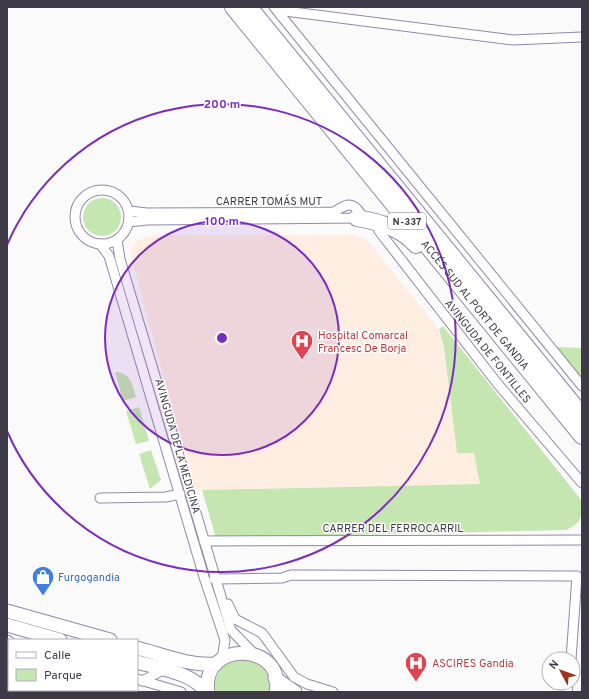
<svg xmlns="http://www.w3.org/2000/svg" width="589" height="699" font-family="Overpass,sans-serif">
	<rect width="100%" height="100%" fill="#fafafa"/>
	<polygon fill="#f0eafc" points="16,690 78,690 77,692 16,692"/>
	<polygon fill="#feede1" points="156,235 354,235 367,240 439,329 444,347 457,453 474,452 481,484 194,490 130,252 138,240"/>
	<g fill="#c5e6b1">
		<circle cx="102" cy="217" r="19"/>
		<path d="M443 326 582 501C582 517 582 523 566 530L216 538 202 490 480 484 474 453H457L444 347 439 329Z"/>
		<polygon points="556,347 582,348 582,380"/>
		<path d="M115 372C131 372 132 385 136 397L123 401Z"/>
		<polygon points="139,407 149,441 136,444 126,411"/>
		<polygon points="151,450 161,480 150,489 139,454"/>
		<path d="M239 658C259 663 272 668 269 692H216C212 675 224 663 239 658Z"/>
	</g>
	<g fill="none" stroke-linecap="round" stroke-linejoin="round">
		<g stroke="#9387a8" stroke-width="11">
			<g id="street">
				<polyline points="274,7 582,386"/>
				<polyline points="277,10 513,40 582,37"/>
				<circle cx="102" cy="217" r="27"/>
				<path d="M129 211 147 213 334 212C345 205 352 200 360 213L357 218 147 220 129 222"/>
				<polyline points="379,231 497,383 582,483"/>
				<polyline points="117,240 120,259 231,630 255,655"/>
				<polyline points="100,244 109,256 204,577 225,640 222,659"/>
				<polyline points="100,498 166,497 180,494"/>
				<polyline points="204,541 582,540"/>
				<polyline points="214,579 282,578 291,575 577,576 571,659"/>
				<polyline points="228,604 235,619 262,633 294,677 307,684 333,692"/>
				<polyline points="7,640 9,641"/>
				<polyline points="137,679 181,692"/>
				<polyline points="142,681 163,670"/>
				<polyline points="567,692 568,683"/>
			</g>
		</g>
		<g stroke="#9387a8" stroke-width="15">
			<g id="secondary">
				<polyline points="7,611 110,640"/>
				<polyline points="7,625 60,640"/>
				<path d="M137 648C163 655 189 666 216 664"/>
				<path d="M137 662C160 669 192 672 206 692"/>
				<polyline points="275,678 295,692"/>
				<path d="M208 692C200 640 286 641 276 692"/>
			</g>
		</g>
		<g stroke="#9387a8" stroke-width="18">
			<g id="highway">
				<path id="s1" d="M233 7 582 436"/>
				<polyline points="249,7 582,415"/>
				<path d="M357 218C380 222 401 228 416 245"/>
			</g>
		</g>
		<use href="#street" stroke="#fff" stroke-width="9"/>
		<use href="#secondary" stroke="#fff" stroke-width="13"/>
		<use href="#highway" stroke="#fff" stroke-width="16"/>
	</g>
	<circle cx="222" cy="338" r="117" fill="#7b2cbf" fill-opacity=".12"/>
	<g fill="none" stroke="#7b2cbf" stroke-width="2">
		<circle cx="222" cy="338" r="117"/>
		<path d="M7 245A234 234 0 1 1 7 431"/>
	</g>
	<defs>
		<g id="hospital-pin" transform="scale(1.15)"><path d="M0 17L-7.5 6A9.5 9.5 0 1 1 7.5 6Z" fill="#e0444e" stroke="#fff"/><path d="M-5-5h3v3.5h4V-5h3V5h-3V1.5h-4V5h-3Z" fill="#fff"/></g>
		<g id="shop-pin" transform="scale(1.15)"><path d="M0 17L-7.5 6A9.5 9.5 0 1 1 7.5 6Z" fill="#3f7fe0" stroke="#fff"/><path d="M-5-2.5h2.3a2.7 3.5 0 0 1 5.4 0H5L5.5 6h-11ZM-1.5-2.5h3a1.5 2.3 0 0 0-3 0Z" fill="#fff"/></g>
	</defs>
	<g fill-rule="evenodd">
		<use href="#hospital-pin" x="302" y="341"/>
		<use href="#shop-pin" x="43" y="577"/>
		<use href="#hospital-pin" x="416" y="663"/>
	</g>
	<g text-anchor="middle" stroke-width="3" stroke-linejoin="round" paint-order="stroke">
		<rect fill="#fff" stroke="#78747e" stroke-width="1" x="388" y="213" width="38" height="16" rx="3"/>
		<g font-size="10" font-weight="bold" fill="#3e3947">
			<text x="407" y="225">N-337</text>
		</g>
		<g font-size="11" fill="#3e3947" stroke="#fff">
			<text x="269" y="205">CARRER TOMÁS MUT</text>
			<text dy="4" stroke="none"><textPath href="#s1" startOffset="384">ACCÉS SUD AL PORT DE GANDIA</textPath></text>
			<text transform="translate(488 351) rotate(51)" y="4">AVINGUDA DE FONTILLES</text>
			<text transform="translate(178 446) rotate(74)" y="4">AVINGUDA DE LA MEDICINA</text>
			<text x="393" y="532">CARRER DEL FERROCARRIL</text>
		</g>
		<g font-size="11" fill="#be3a42" stroke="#fff" text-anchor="start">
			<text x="318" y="339">Hospital Comarcal<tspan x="318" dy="13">Francesc De Borja</tspan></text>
			<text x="432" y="667">ASCIRES Gandia</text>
		</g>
		<g font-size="11" fill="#366cbe" stroke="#fff" text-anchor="start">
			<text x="58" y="581">Furgogandia</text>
		</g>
	</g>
	<circle cx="222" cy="338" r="6" fill="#7b2cbf" stroke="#fff" stroke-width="2"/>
	<g font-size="12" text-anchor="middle" font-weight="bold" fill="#7b2cbf" stroke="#fff" stroke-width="3" stroke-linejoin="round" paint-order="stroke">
		<text x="222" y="108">200 m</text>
		<text x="222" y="225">100 m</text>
	</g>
	<rect width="589" height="699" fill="none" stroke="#3e3947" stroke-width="16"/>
	<rect x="8" y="639" width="130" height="52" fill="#ffffff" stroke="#b2b0b5"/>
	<rect x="16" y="652" width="20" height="6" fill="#ffffff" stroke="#b2b0b5"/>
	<text x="44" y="659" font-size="12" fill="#3e3947">Calle</text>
	<rect x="16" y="669" width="20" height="12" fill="#c5e6b1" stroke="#b2b0b5"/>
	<text x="44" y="679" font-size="12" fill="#3e3947">Parque</text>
	<g transform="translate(561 671) rotate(311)"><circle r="19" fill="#ffffff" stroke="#b2b0b5"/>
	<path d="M0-3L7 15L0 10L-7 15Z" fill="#9d351c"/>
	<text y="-6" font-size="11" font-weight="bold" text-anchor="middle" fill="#3e3947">N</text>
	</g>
</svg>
